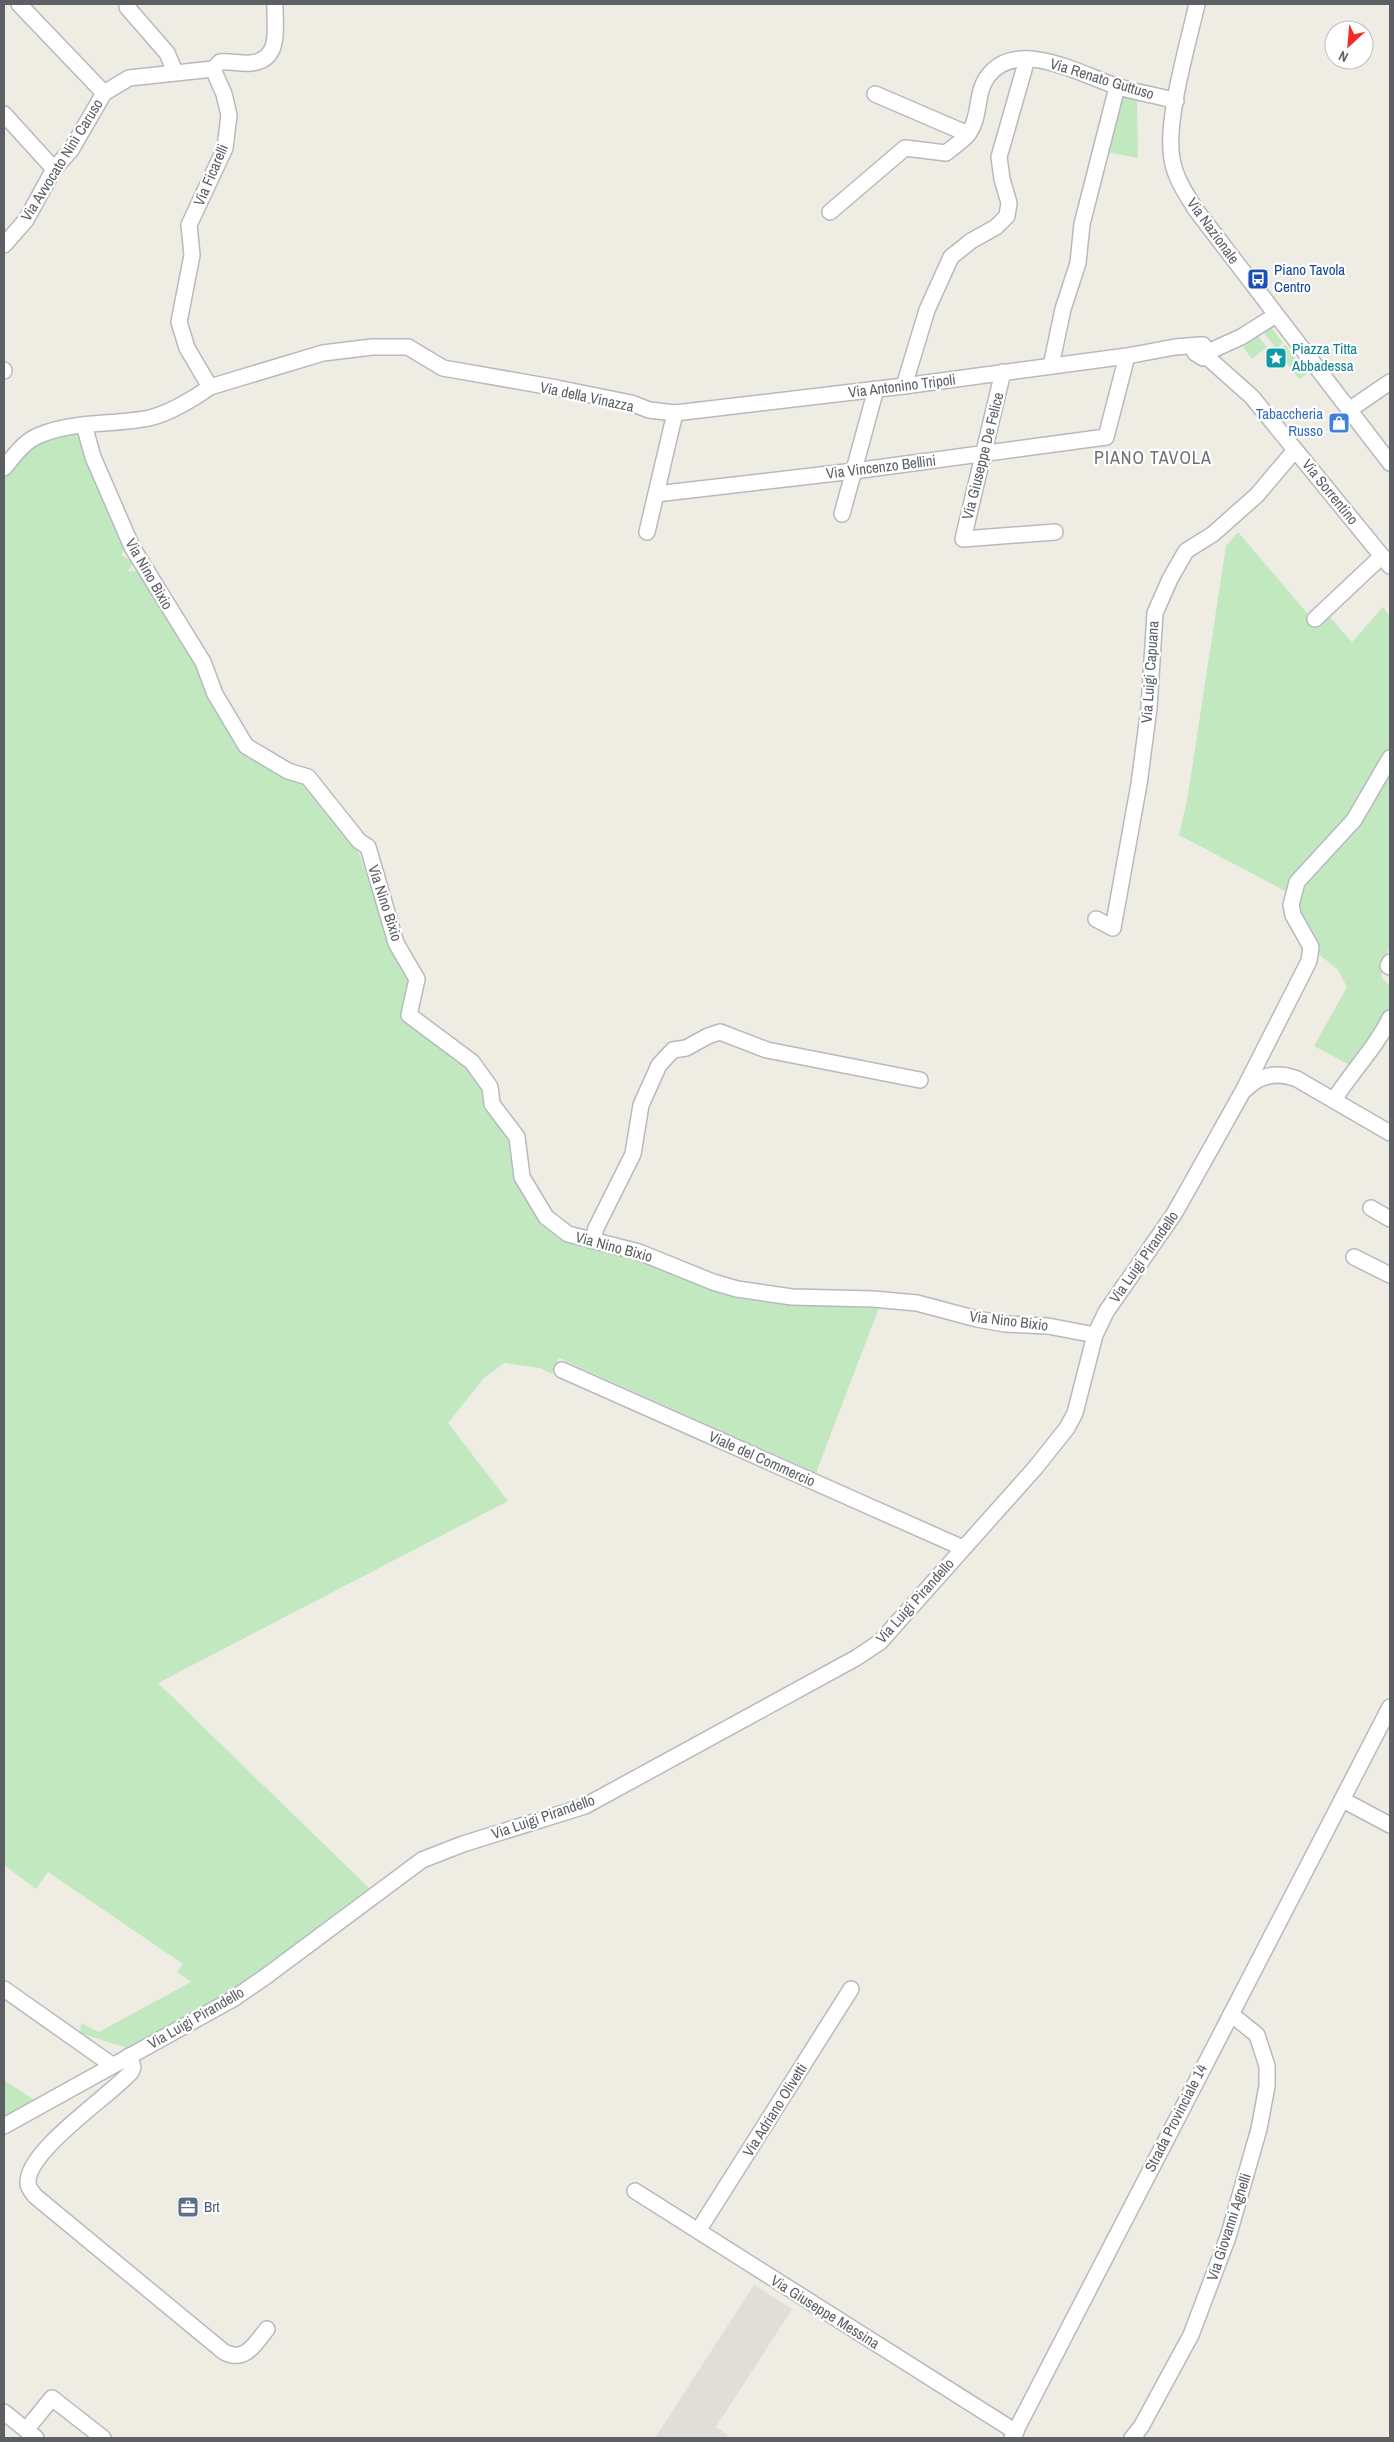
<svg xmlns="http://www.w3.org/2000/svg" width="1394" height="2442" font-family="'Archivo Narrow',sans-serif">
	<rect width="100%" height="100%" fill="#efece4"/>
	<polygon fill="#e0ded8" points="754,2285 792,2309 716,2427 728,2435 726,2438 655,2438"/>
	<g fill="#c1e8bf">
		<polygon points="1122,95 1137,99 1138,158 1107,152"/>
		<polygon points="1271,327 1283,343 1276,348 1264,333"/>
		<polygon points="1257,335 1267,347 1252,359 1243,347"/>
		<polygon points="1285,345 1307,374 1299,379 1278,351"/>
		<path d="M79 432 127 546 121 555 128 559 131 556 133 564 128 571H142L200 662 242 749 306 780 356 845 392 943 412 977 401 1016C421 1029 444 1042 461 1057 503 1095 522 1165 541 1216L697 1281 880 1305 816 1473 559 1358 552 1374 540 1368 504 1363 483 1379 448 1423 508 1501 158 1683 369 1888 260 1970 217 1999 130 2049 80 2033 81 2023 99 2032 191 1982 177 1972 183 1964 48 1872 36 1889 4 1865V471L41 439Z"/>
		<polygon points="1238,532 1318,626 1328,615 1352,642 1383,607 1390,617 1390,749 1344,825 1289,893 1179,835 1187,801 1226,546"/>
		<polygon points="1390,769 1390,947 1381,965 1382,978 1390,986 1390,1007 1373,1039 1350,1065 1314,1046 1347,987 1338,970 1320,955 1297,911 1299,891"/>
		<polygon points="4,2080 34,2100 4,2117"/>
	</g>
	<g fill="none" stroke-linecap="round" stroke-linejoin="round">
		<g stroke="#b6babf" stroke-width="18">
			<g id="minor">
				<polyline points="19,4 104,93"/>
				<path d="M1197 4C1188 44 1165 121 1172 159 1175 178 1186 194 1196 210L1390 463"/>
				<polyline points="127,7 167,53 175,72"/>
				<polyline points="875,94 968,134"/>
				<polyline points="4,114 54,169"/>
				<path d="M830 212 905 148 946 153C953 147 963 141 969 133 981 116 975 93 988 76 1017 37 1082 75 1116 86 1136 93 1157 95 1176 101"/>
				<polyline points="4,245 26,220 54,169 71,150 104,93 129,78 213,69"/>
				<polyline points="1208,352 1241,337 1276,315"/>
				<polyline points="1206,356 1252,397 1390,566"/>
				<polyline points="1051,366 1063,309 1078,263 1082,224 1117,87"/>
				<polyline points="4,370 4,371"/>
				<polyline points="1003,372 963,539 1055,532"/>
				<polyline points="904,386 927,310 951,257 971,241 996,227 1007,216 1009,203 1002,179 999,157 1027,59"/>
				<path d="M210 387 187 348 179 322 192 255 189 225 225 148 229 115 224 94 213 69 220 62C230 61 241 64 251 63 283 60 274 24 275 4"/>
				<polyline points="1349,410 1390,382"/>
				<polyline points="84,425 93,457 132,547 203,662 215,694 246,746 288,771 308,777 359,841 368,847 396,943 417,979 409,1015 472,1062 490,1087 492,1104 517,1137 522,1177 546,1217 568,1234 639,1252 713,1282 737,1289 792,1297 873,1299 917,1303 977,1319 1005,1324 1048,1326 1095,1335"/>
				<path d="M4 468C15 455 24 441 40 435 72 421 116 425 149 418 168 414 195 398 210 387L323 353 372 347H408L443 368 557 388 631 403 649 410 675 413 904 386 1127 356 1175 347 1200 345H1203L1208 352 1203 358 1195 353 1200 345"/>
				<polyline points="656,494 854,471 1106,437 1127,356"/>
				<polyline points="842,514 876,389"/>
				<polyline points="647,532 675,413"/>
				<polyline points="1315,619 1382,556"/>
				<polyline points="1096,919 1113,928 1139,784 1149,708 1155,613 1170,579 1186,551 1213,534 1257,495 1295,450"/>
				<polyline points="1390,962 1388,966 1390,967"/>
				<path d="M1246 1089C1260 1074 1278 1072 1297 1079L1390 1133"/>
				<path d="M1334 1100C1351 1072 1376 1048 1390 1018"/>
				<polyline points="1371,1208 1390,1219"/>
				<polyline points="593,1241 596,1228 633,1154 641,1105 659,1065 673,1050 686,1048 708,1036 720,1032 767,1050 920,1080"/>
				<polyline points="1354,1257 1390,1275"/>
				<polyline points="562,1370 963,1548"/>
				<polyline points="1343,1800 1390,1825"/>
				<polyline points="4,1989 112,2065"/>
				<path d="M129 2056 133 2067 131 2072C111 2095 26 2151 28 2183 28 2188 32 2192 35 2196L224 2352C245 2363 255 2344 267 2329"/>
				<polyline points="4,2126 233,1999 265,1977 422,1860 463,1844 585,1806 856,1658 880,1642 1036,1467 1067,1428 1075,1413 1095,1335 1106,1312 1174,1214 1191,1184 1243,1091 1309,961 1311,947 1293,915 1291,905 1297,882 1354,820 1390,758"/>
				<polyline points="635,2191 1016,2432"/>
				<polyline points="698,2231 851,1989"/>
				<polyline points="4,2412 36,2438"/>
				<polyline points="26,2430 52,2398 103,2438"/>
				<polyline points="1012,2438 1390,1707"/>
				<polyline points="1132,2438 1141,2427 1191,2335 1228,2237 1259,2129 1267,2086 1267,2066 1257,2035 1231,2014"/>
			</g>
		</g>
		<use href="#minor" stroke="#fff" stroke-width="15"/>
	</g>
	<defs>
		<g id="bus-square" transform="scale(1.125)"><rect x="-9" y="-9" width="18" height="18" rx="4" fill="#1a4fb4" stroke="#fff"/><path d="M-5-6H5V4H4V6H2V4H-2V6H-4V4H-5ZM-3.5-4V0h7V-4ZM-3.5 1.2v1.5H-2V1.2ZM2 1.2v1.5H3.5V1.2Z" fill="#fff"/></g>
		<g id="sight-square" transform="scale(1.125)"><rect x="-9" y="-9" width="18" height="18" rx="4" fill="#0f9aa8" stroke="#fff"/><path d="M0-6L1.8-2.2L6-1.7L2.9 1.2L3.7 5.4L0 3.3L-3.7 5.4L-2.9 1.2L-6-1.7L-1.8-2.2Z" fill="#fff"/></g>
		<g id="shop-square" transform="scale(1.125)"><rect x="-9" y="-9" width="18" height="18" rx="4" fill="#3f7fe0" stroke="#fff"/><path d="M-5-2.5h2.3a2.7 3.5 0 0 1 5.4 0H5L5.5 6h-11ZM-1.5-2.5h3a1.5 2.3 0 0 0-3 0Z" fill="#fff"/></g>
		<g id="office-square" transform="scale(1.125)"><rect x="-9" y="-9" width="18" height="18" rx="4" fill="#5c6f8a" stroke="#fff"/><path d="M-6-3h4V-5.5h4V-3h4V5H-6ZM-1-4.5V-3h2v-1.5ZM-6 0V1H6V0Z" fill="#fff"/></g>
	</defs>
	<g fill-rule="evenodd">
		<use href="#bus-square" x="1258" y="279"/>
		<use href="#sight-square" x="1276" y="358"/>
		<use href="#shop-square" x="1339" y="423"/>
		<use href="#office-square" x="188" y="2207"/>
	</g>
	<g text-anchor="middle" stroke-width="4.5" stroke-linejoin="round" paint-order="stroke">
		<g font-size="15" fill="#5c6065" stroke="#fff">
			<text transform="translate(1102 79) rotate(17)" y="5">Via Renato Guttuso</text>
			<text transform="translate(62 160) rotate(-58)" y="5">Via Avvocato Ninì Caruso</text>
			<text transform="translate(211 175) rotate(-67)" y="5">Via Ficarelli</text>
			<text transform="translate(1213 231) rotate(54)" y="5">Via Nazionale</text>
			<text transform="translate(902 386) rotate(-7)" y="5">Via Antonino Tripoli</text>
			<text transform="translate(587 397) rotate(12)" y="5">Via della Vinazza</text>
			<text transform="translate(983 456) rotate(-76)" y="5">Via Giuseppe De Felice</text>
			<text transform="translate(881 467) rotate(-7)" y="5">Via Vincenzo Bellini</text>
			<text transform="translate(1330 492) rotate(51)" y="5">Via Sorrentino</text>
			<text transform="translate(149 574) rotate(60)" y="5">Via Nino Bixio</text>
			<text transform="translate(1150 672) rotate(-86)" y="5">Via Luigi Capuana</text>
			<text transform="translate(385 903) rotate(72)" y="5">Via Nino Bixio</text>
			<text transform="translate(614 1247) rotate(15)" y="5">Via Nino Bixio</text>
			<text transform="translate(1144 1257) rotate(-55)" y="5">Via Luigi Pirandello</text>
			<text transform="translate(1009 1321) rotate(7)" y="5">Via Nino Bixio</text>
			<text transform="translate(762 1459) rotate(24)" y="5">Viale del Commercio</text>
			<text transform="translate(915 1601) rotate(-48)" y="5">Via Luigi Pirandello</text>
			<text transform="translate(543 1817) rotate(-19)" y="5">Via Luigi Pirandello</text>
			<text transform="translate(196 2018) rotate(-30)" y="5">Via Luigi Pirandello</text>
			<text transform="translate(775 2110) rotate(-58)" y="5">Via Adriano Olivetti</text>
			<text transform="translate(1176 2118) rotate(-63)" y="5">Strada Provinciale 14</text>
			<text transform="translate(1229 2227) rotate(-72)" y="5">Via Giovanni Agnelli</text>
			<text transform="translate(825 2312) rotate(32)" y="5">Via Giuseppe Messina</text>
		</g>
		<g font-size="15" fill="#164399" stroke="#fff" text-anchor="start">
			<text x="1274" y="275">Piano Tavola<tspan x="1274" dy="17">Centro</tspan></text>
		</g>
		<g font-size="15" fill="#0d838f" stroke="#fff" text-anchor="start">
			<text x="1292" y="354">Piazza Titta<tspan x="1292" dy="17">Abbadessa</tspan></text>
		</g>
		<g font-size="15" fill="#366cbe" stroke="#fff" text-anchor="end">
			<text x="1323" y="419">Tabaccheria<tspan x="1323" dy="17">Russo</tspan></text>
		</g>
		<g font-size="15" fill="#4e5e75" stroke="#fff" text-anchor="start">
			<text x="204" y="2212">Brt</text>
		</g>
		<g font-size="18" letter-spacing="1" fill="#6d7377" stroke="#fff">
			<text x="1153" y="464">PIANO TAVOLA</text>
		</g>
	</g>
	<rect width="1394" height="2442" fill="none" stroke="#5c6065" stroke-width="10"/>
	<g transform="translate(1349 45) rotate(206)"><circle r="24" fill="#ffffff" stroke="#bebfc1"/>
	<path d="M0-4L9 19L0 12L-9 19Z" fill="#f42a25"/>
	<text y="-8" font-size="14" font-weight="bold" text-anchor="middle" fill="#5c6065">N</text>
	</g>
</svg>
